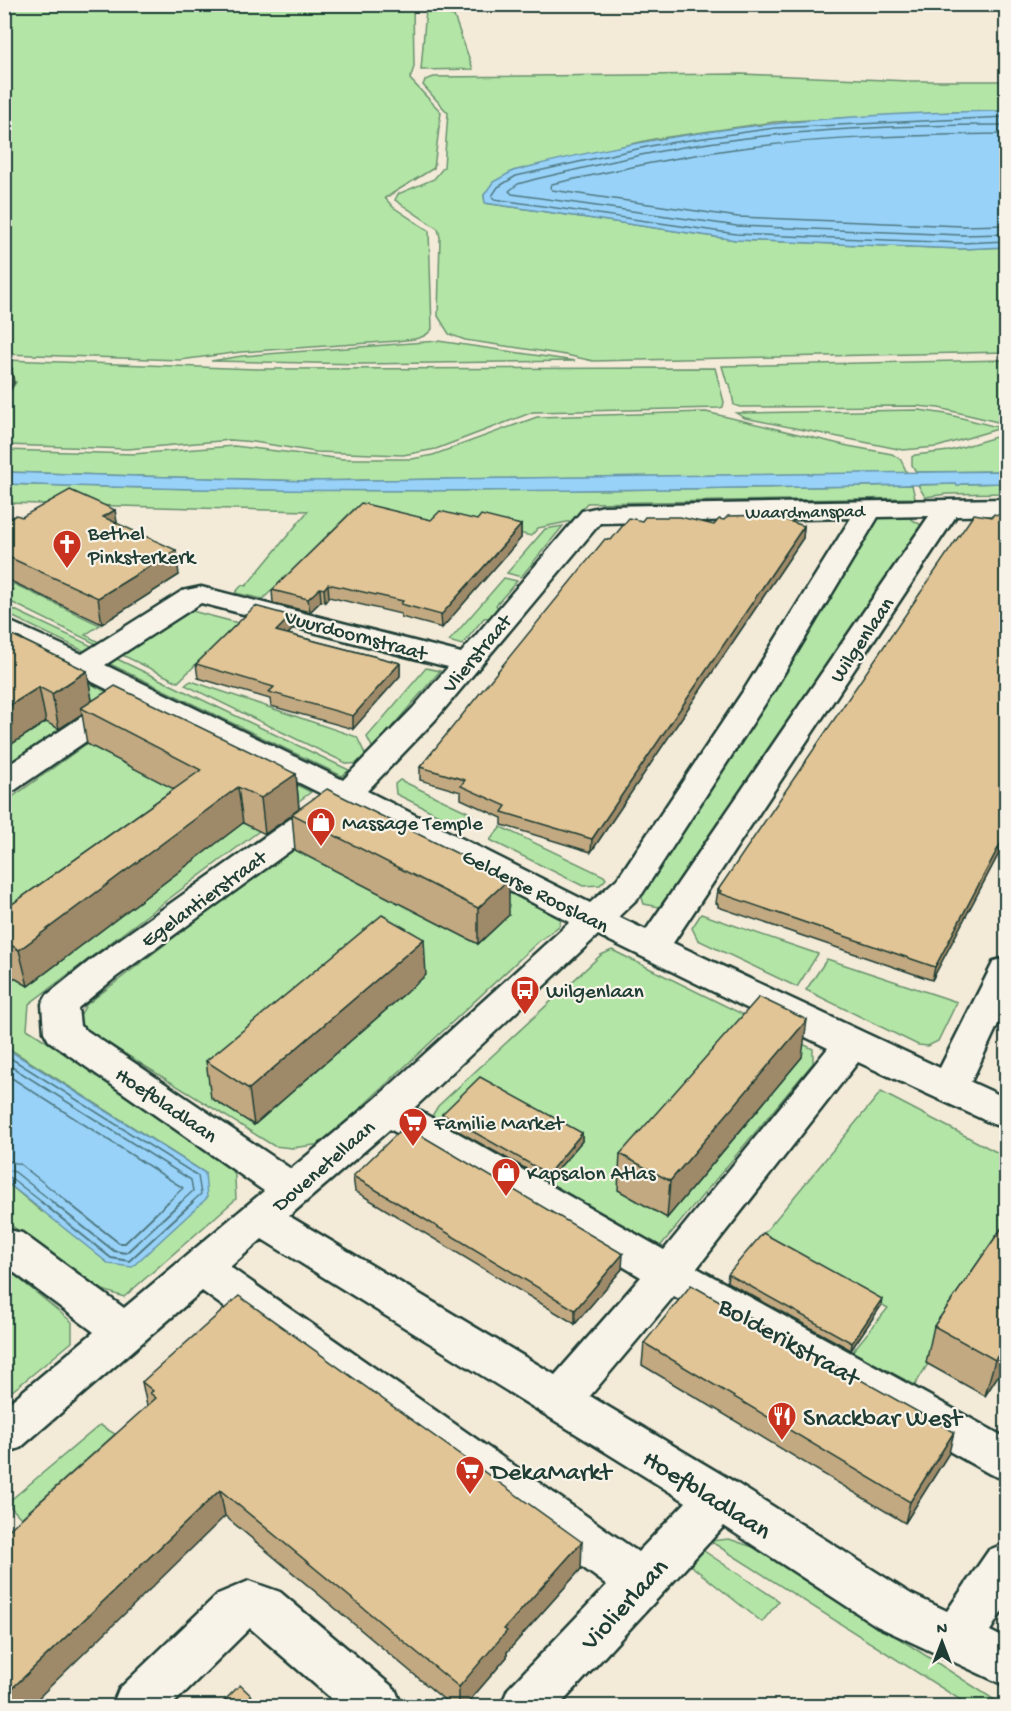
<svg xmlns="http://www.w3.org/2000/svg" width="1011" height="1711" font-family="'Gochi Hand',sans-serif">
	<rect width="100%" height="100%" fill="#f3ead8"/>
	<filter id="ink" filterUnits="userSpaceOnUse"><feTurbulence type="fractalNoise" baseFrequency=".0167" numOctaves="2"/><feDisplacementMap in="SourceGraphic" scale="12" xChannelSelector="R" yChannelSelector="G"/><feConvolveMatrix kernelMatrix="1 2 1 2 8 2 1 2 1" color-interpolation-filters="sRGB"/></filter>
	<g filter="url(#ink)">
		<g fill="#b3e5a6" stroke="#69916d" stroke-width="1.5">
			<path d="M5 4 413 5 414 67 410 79 441 112 434 168 385 198 393 207 429 231 432 329C424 340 411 339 398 341L241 352 180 360 5 354Z"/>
			<polygon points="426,9 454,16 473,69 421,70"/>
			<polygon points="741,74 908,81 1006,81 1006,111 956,112 775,122 654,139 513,171 484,195 485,203 736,240 962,249 1006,247 1006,352 593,361 566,355 465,340 449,334 438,316 440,237 438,229 395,200 398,194 434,179 444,167 448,113 423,85 425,80 434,77"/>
			<polygon points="438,341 575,361 363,364 211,361 242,356"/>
			<polygon points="5,360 256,369 715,368 724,402 723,407 720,408 533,412 436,449 403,455 316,452 254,442 231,440 128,449 5,445 5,400 16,382 5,382"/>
			<polygon points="1006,360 1006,424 939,408 916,406 740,407 734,405 730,384 727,383 722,366"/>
			<polygon points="919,410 946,414 1001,428 937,447 903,450 745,418 736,413"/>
			<polygon points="706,412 848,446 892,454 901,460 907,473 305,481 5,472 5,450 133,454 234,446 343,459 412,459 433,455 537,417"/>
			<polygon points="1006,434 1006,471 916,472 912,465 912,457 915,455 949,451"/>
			<polygon points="1006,483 1006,493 947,494 925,497 918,485 957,484 958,486 960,484"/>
			<path d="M5 484C307 494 609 491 912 485L915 498 587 503 572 521 538 528 531 536 470 521 404 522 354 509 263 599 235 593 242 585 246 586 308 511 5 503Z"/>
			<polygon points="889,515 906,516 923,526 711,840 659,907 644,904 641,895 873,523 879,518"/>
			<polygon points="563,526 521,577 507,573 545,529"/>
			<polygon points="504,578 517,581 496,605 501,612 496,617 484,618 462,645 449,641"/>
			<polygon points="14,584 100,625 85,635 103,644 100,646 5,599 5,595 13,590 8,588"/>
			<polygon points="4,605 96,648 88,653 5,613"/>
			<polygon points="188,610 238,623 178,682 120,654"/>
			<polygon points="4,641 109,693 105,699 5,768"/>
			<polygon points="115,658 349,770 342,776 108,663"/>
			<polygon points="426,668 440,671 373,749 367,737"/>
			<polygon points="191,681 357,737 366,756 361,763 348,764 185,685"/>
			<polygon points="149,713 311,792 29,1004 27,1029 234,1160 236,1199 124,1297 103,1290 5,1221 5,1181 42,1212 205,1173 5,1046 4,803 128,714"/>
			<polygon points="400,780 472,814 461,826 396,794 395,784"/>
			<polygon points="334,814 492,878 562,917 559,926 538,942 322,1144 292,1148 274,1146 80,1026 79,1017 86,1005"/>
			<polygon points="501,827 604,876 606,879 600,885 583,886 490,840"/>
			<polygon points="701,914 818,954 797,987 698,940 692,928"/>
			<polygon points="612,950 813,1049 813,1063 657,1250 432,1116 438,1106 601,955"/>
			<polygon points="827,959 957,1002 938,1041 928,1046 918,1045 806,990"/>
			<polygon points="881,1092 1006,1157 1006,1237 915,1385 852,1352 888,1308 761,1237"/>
			<polygon points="5,1271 11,1272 72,1322 72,1342 5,1397"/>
			<polygon points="100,1425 115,1434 21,1518 7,1503"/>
			<polygon points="729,1539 762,1550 1004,1706 970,1706 710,1541"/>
			<polygon points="698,1547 779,1601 762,1622 685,1561"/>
		</g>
		<g fill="#98d2f8" stroke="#6896aa" stroke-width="1.5">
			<path d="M1006 111V247L962 249 736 240 485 203 484 195 493 182 513 171C674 128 840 113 1006 111Z"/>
			<path d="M1006 471V483L961 484 957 486 956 484C639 491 322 495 4 484L5 472 305 481Z"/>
			<polygon points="4,1047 205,1173 207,1198 132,1267 109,1264 5,1181"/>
		</g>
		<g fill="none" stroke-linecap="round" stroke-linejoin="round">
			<g stroke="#4f7982" stroke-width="1.5">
				<polyline points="1006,117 775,128 655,145 516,176 498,187 492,196 494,199 736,234 962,243 1006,241"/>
				<path d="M1006 125C890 125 770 130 656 152 616 160 576 170 536 179L518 184 509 191 512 194 737 226 962 235 1006 234"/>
				<path d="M1006 134C921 135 835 137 750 147 683 155 618 170 552 184L550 187 552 190 738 217 962 226 1006 225"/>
				<polyline points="4,1054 198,1176 201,1194 191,1203"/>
				<polyline points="4,1062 191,1180 193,1191 180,1203"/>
				<polyline points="4,1073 183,1188 167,1203"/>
				<polyline points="4,1160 20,1164 69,1203"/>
				<polyline points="4,1169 15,1172 54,1203"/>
				<polyline points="4,1176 11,1178 43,1203"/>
			</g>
			<g stroke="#4f7982" stroke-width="2">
				<polyline points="41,1202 111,1258 129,1261 193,1202"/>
				<polyline points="52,1202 114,1251 126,1253 181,1202"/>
				<polyline points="67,1202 119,1243 125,1243 168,1202"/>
			</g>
			<g stroke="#1f3d34" stroke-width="5">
				<g id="minor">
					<path d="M1006 499V515L956 516 673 943 940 1068 994 961 1006 958V1007L971 1082 1006 1098V1128L993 1124 858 1062 697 1268 1006 1438V1480L990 1474 674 1296 590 1396 736 1483 911 1594 947 1611 989 1550 1006 1543V1605L990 1631 1006 1639V1686L877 1626 724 1526 559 1706H501L508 1689 607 1585 202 1291 20 1448 4 1453V1407L94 1332 4 1265V1229L22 1233 124 1308 264 1191 49 1041 44 1032 42 1004 47 995 92 959 324 795 137 703 133 709 15 790 4 793V768L111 697 119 695 4 638V619L82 654 182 591 201 587 461 653 582 511 604 506ZM929 516 646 930 618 917 642 894 774 690 878 517ZM851 518 744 690 618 878 590 903 367 791 435 720 600 523ZM201 603 448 667 413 708 343 780 105 665ZM349 808 570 922 374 1100 291 1169 80 1026 78 1008 116 977ZM598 935 828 1048 664 1250 414 1108ZM390 1129 641 1277 555 1375 289 1216ZM262 1239 686 1502 638 1552 230 1267Z"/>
					<polygon points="249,1581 280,1592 395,1689 402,1706 340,1706 250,1628 171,1706 112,1706 119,1689 218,1594"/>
				</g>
			</g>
			<use href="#minor" fill="#f7f3e8" fill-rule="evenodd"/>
		</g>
		<g fill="#c2a981" stroke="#1f3d34" stroke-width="1.5">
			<polygon points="115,510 117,524 179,575 102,624 4,578 4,522 22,517"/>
			<polygon points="992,517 1006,517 1006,840 932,980 718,907 718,904 716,903 718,890"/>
			<polygon points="431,520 477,520 521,525 521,538 442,628 401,617 401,614 329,597 325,602 321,601 310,612 273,603 272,590"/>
			<polygon points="724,520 804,526 803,538 591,852 502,825 502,818 461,799 461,792 420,780 420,767 611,540 642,521 714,525"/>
			<polygon points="293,629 288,634 400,663 400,676 353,729 271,706 270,699 198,678 196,664"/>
			<polygon points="4,631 87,671 92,701 296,774 299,809 509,915 478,944 295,850 292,815 265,834 243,823 28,986 4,972 4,910 174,789 87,744 82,714 59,729 46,722 4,749"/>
			<polygon points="426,975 254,1125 211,1098 206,1061"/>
			<polygon points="802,1057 667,1218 618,1190 620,1154"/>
			<polygon points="442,1114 582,1133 582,1141 548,1181 442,1122"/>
			<polygon points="353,1176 622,1269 575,1324 355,1191"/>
			<polygon points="1006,1222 1006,1363 985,1396 926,1363 934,1326"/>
			<polygon points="728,1274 881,1306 851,1350 727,1282"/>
			<polygon points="644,1343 949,1453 905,1523 642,1365"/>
			<polygon points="142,1382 581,1569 507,1652 507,1657 464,1707 453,1707 225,1516 147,1406"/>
		</g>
		<g fill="#9e8a69" stroke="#1f3d34" stroke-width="1.5">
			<polygon points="12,369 14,383 4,397 4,380"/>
			<polygon points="115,510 119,535 103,517"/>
			<polygon points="521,525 521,538 442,628 441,615"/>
			<polygon points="804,526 803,538 591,852 592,839"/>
			<polygon points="176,550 179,575 102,624 98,598"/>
			<polygon points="328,584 329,597 325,602 324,589"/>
			<polygon points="320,588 321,601 310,612 308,599"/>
			<polygon points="291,616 293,629 277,644 276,631"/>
			<polygon points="400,663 400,676 353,729 353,716"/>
			<polygon points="87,671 93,706 81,708 82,714 59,729 52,694"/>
			<polygon points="39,687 46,722 4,749 4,709"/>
			<polygon points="296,774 299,810 265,834 261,798"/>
			<polygon points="238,787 243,823 28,986 19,950"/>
			<polygon points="1006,833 1006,840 932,980 935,967"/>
			<polygon points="509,879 509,915 478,944 478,908"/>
			<polygon points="424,939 426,975 254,1125 249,1089"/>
			<polygon points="807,1020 802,1057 667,1218 670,1181"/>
			<polygon points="582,1133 582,1141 548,1181 548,1174"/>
			<polygon points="623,1254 622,1269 575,1324 575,1310"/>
			<polygon points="882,1299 881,1306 851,1350 852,1343"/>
			<polygon points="1006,1343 1006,1363 985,1396 995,1360"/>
			<polygon points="954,1432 949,1453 905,1523 910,1502"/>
			<polygon points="220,1490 225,1516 29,1707 4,1707 4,1696"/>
			<polygon points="582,1542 581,1569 507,1652 507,1657 464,1707 459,1707 459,1687 504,1629"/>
		</g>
		<g fill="#e2c596" stroke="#1f3d34" stroke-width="1.5">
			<polygon points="4,369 12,369 4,380"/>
			<polygon points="70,490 115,510 103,517 176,550 98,598 4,555 5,548 4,548 4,522 16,515 22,517"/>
			<polygon points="361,503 431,520 440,511 477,520 481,515 521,525 441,615 401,604 403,601 328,584 324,589 320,588 308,599 272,590"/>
			<polygon points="974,514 992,517 994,514 1006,517 1006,833 935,967 719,893 721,891 718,890"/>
			<polygon points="770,515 804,526 592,839 502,812 506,806 461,786 465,780 420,767 605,539 611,540 629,518 642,521 645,517 680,517 714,525 719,519 724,520 728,516"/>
			<polygon points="255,606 291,616 276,631 400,663 353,716 269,692 274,687 196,664"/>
			<polygon points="4,631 87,671 52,694 39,687 4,709 4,672 6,671 4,670"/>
			<polygon points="115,686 296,774 261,798 238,787 19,950 4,941 4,910 201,770 81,708"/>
			<polygon points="327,789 509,879 478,908 292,814"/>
			<polygon points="382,915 424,939 249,1089 206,1061"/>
			<polygon points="759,997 807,1020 670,1181 620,1154"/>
			<polygon points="480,1077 582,1133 548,1174 442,1114"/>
			<polygon points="405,1126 623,1254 575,1310 353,1176"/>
			<polygon points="1006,1222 1006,1343 995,1360 934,1326"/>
			<polygon points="763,1233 882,1299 852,1343 728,1274"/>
			<polygon points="691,1285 954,1432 910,1502 644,1343"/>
			<polygon points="239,1296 582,1542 504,1629 507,1631 459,1687 220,1490 4,1696 4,1534 156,1398 150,1393 153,1391 142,1382"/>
			<polygon points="240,1685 263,1707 218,1707"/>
		</g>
	</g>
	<defs>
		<g id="church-pin" transform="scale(1.5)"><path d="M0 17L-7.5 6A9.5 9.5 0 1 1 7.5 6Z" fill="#c8321e" stroke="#f7f3e8"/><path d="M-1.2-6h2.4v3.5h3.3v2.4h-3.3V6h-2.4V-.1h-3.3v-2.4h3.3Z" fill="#fff"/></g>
		<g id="shop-pin" transform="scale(1.5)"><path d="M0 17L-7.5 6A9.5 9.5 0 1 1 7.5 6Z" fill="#c8321e" stroke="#f7f3e8"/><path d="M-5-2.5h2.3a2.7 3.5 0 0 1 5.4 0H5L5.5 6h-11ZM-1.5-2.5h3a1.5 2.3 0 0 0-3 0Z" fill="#fff"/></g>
		<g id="bus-pin" transform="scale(1.5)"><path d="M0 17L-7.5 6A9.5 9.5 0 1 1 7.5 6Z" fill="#c8321e" stroke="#f7f3e8"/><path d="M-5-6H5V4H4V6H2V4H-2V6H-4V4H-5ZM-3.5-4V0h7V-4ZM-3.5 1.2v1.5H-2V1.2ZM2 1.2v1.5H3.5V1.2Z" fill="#fff"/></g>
		<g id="supermarket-pin" transform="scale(1.5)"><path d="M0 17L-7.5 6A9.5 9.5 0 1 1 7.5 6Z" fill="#c8321e" stroke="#f7f3e8"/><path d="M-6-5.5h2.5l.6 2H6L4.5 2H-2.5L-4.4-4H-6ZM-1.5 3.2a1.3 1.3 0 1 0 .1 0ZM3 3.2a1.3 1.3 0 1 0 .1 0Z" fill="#fff"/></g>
		<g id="restaurant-pin" transform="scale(1.5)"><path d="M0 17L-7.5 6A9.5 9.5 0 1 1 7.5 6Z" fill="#c8321e" stroke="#f7f3e8"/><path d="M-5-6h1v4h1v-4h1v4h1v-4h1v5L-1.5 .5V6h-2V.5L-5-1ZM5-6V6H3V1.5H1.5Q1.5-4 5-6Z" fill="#fff"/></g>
	</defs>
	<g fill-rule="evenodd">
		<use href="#church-pin" x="67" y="544"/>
		<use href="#shop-pin" x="321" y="822"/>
		<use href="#bus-pin" x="525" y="990"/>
		<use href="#supermarket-pin" x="413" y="1122"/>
		<use href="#shop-pin" x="506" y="1172"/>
		<use href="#restaurant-pin" x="782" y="1416"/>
		<use href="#supermarket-pin" x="470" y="1470"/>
	</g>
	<g text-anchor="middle" stroke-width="4.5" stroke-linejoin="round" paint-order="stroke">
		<g font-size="18" fill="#1f3d34" stroke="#f7f3e8">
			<text transform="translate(805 511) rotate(-1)" y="6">Waardmanspad</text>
		</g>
		<g font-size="21" fill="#1f3d34" stroke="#f7f3e8" text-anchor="start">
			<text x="88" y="539">Bethel<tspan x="88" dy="24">Pinksterkerk</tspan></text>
			<text x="342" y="829">Massage Temple</text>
			<text x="546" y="997">Wilgenlaan</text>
			<text x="434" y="1129">Familie Market</text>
			<text x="527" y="1179">Kapsalon Atlas</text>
		</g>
		<g font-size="21" fill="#1f3d34" stroke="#f7f3e8">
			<text transform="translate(356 634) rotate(15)" y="7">Vuurdoornstraat</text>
			<text transform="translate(861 639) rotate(-56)" y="7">Wilgenlaan</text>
			<text transform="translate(476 653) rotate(-50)" y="7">Vlierstraat</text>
			<text transform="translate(536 890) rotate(27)" y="7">Gelderse Rooslaan</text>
			<text transform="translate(203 898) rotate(-36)" y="7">Egelantierstraat</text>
			<text transform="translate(167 1104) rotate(34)" y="7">Hoefbladlaan</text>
			<text transform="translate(323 1165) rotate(-41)" y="7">Dovenetellaan</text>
		</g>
		<g font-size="26" fill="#1f3d34" stroke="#f7f3e8">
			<text transform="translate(790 1340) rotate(29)" y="9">Bolderikstraat</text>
			<text transform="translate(708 1493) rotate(32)" y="9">Hoefbladlaan</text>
			<text transform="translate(623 1603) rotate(-47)" y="9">Violierlaan</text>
		</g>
		<g font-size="26" fill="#1f3d34" stroke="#f7f3e8" text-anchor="start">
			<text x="803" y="1425">Snackbar West</text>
			<text x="491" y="1479">DekaMarkt</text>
		</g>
	</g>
	<rect width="1011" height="1711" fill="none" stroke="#f7f3e8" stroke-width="24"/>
	<rect x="12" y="12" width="987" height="1687" fill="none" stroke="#1f3d34" stroke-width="2" filter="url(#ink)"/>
	<g transform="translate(942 1642)" stroke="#f7f3e8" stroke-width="4.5" paint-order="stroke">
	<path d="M0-4.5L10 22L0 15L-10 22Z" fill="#1f3d34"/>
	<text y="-9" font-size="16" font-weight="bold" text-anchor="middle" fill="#1f3d34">N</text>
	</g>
</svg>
